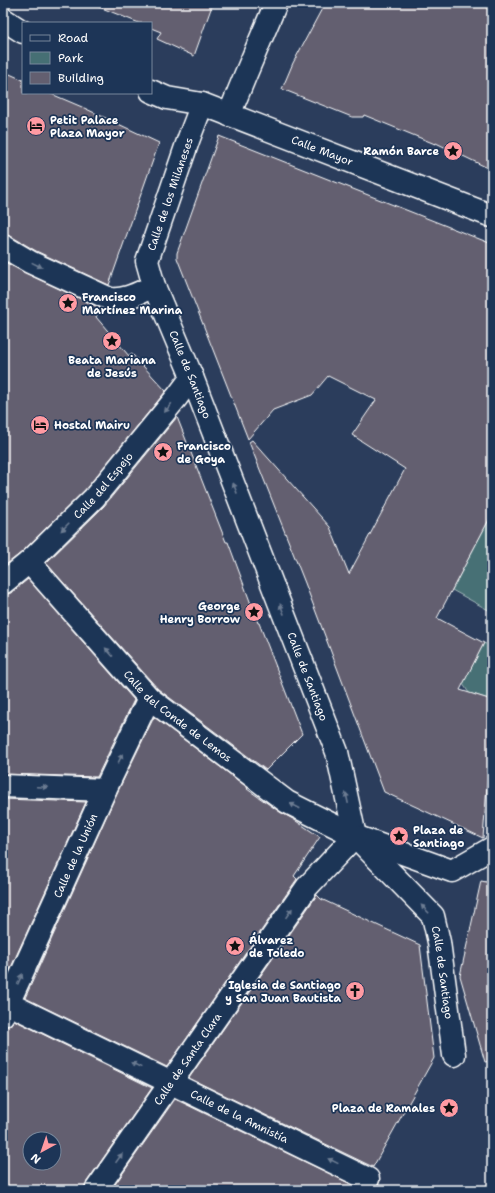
<svg xmlns="http://www.w3.org/2000/svg" width="495" height="1193" font-family="'Shantell Sans',sans-serif">
	<rect width="100%" height="100%" fill="#2b3d5c"/>
	<filter id="ink" filterUnits="userSpaceOnUse"><feTurbulence type="fractalNoise" baseFrequency=".025" numOctaves="2"/><feDisplacementMap in="SourceGraphic" scale="8" xChannelSelector="R" yChannelSelector="G"/><feConvolveMatrix kernelMatrix="1 2 1 2 8 2 1 2 1" color-interpolation-filters="sRGB"/></filter>
	<g filter="url(#ink)">
		<g fill="#466f74" stroke="#a2b7ba">
			<polygon points="492,514 492,612 452,590"/>
			<polygon points="484,643 492,647 492,700 469,693 463,684"/>
		</g>
		<g fill="#635f70" stroke="#fff" fill-rule="evenodd">
			<polygon points="92,3 213,3 194,56 157,39 161,32 151,28 151,23 139,23 92,4"/>
			<polygon points="325,3 492,3 492,170 436,143 435,144 364,115 363,117 352,117 282,89 293,63"/>
			<polygon points="3,71 23,80 23,93 49,93 82,107 159,143 109,285 36,251 9,235 3,234"/>
			<polygon points="219,136 492,244 492,514 437,618 484,643 460,690 492,700 491,734 483,838 384,792 305,583 249,442 252,440 330,527 349,574 405,469 352,435 376,400 328,376 312,395 273,410 248,439 177,258 177,253"/>
			<polygon points="3,261 25,273 100,308 96,317 129,356 132,354 166,391 85,490 21,553 3,567"/>
			<polygon points="177,417 226,542 228,542 258,623 259,623 302,734 266,770 158,689 46,563 104,506"/>
			<polygon points="28,579 134,700 97,777 3,774 3,595 11,593"/>
			<polygon points="154,717 248,788 247,789 280,812 293,819 320,837 294,876 297,879 167,1067 25,998 116,795"/>
			<polygon points="3,799 86,802 3,985"/>
			<polygon points="481,881 492,883 492,1061 485,1062 460,976"/>
			<polygon points="317,895 321,899 420,945 434,1058 373,1167 189,1078"/>
			<path d="M14 1020 152 1088 86 1183 84 1190H3V1027L10 1025ZM30 1139H54V1163H30Z"/>
			<polygon points="175,1099 361,1189 111,1190"/>
		</g>
		<g fill="none" stroke-linecap="round" stroke-linejoin="round">
			<g stroke="#fff" stroke-width="25">
				<g id="pedestrian">
					<polyline points="229,115 245,76 276,3"/>
					<polyline points="355,836 452,871 492,848"/>
				</g>
			</g>
			<g stroke="#fff" stroke-width="25">
				<g id="minor">
					<path id="s1" d="M202 104 189 138 147 261 154 286 192 377 337 752 355 836 433 916 439 942 454 1055"/>
					<path d="M3 246 30 262 110 299C126 301 140 292 154 286"/>
					<path id="s2" d="M29 562 149 698 287 802 355 836"/>
					<path id="s3" d="M3 583 29 562 94 498 177 397 192 377"/>
					<polyline points="3,786 105,790"/>
					<path id="s4" d="M3 1001 368 1179"/>
					<path id="s5" d="M3 1015 105 790 149 698"/>
					<path id="s6" d="M96 1190 307 887 355 836"/>
				</g>
			</g>
			<g stroke="#fff" stroke-width="25">
				<g id="tertiary">
					<polyline points="3,19 23,32"/>
					<path id="s7" d="M151 91 167 98 202 104 492 216"/>
				</g>
			</g>
			<use href="#pedestrian" stroke="#1d3557" stroke-width="22"/>
			<use href="#minor" stroke="#1d3557" stroke-width="22"/>
			<use href="#tertiary" stroke="#1d3557" stroke-width="22"/>
		</g>
		<defs><path id="oneway-solid" d="M-6-.8H1V-3.2L6.5 0L1 3.2V.8H-6Z"/></defs>
		<g fill="#6c7c92">
			<use href="#oneway-solid" transform="translate(37 265) rotate(26)"/>
			<use href="#oneway-solid" transform="translate(168 408) rotate(129)"/>
			<use href="#oneway-solid" transform="translate(235 488) rotate(-111)"/>
			<use href="#oneway-solid" transform="translate(65 527) rotate(135)"/>
			<use href="#oneway-solid" transform="translate(282 609) rotate(-111)"/>
			<use href="#oneway-solid" transform="translate(109 652) rotate(-132)"/>
			<use href="#oneway-solid" transform="translate(120 759) rotate(-64)"/>
			<use href="#oneway-solid" transform="translate(42 787) rotate(3)"/>
			<use href="#oneway-solid" transform="translate(347 798) rotate(-102)"/>
			<use href="#oneway-solid" transform="translate(295 806) rotate(-153)"/>
			<use href="#oneway-solid" transform="translate(425 909) rotate(-134)"/>
			<use href="#oneway-solid" transform="translate(289 913) rotate(-55)"/>
			<use href="#oneway-solid" transform="translate(20 979) rotate(-66)"/>
			<use href="#oneway-solid" transform="translate(136 1065) rotate(-154)"/>
			<use href="#oneway-solid" transform="translate(119 1158) rotate(-55)"/>
			<use href="#oneway-solid" transform="translate(333 1161) rotate(-154)"/>
		</g>
	</g>
	<defs>
		<g id="hotel-disc" transform="scale(1)"><circle r="9.5" fill="#ff9aa2" stroke="#1d3557"/><path d="M-6-4.5h1.5V1H6V5H4.5V3h-9V5H-6ZM-4 0a1.8 1.8 0 1 1 3.6 0ZM.5 0V-2.5h3Q6-2.5 6 0Z" fill="#111"/></g>
		<g id="sight-disc" transform="scale(1)"><circle r="9.5" fill="#ff9aa2" stroke="#1d3557"/><path d="M0-6L1.8-2.2L6-1.7L2.9 1.2L3.7 5.4L0 3.3L-3.7 5.4L-2.9 1.2L-6-1.7L-1.8-2.2Z" fill="#111"/></g>
		<g id="church-disc" transform="scale(1)"><circle r="9.5" fill="#ff9aa2" stroke="#1d3557"/><path d="M-1.2-6h2.4v3.5h3.3v2.4h-3.3V6h-2.4V-.1h-3.3v-2.4h3.3Z" fill="#111"/></g>
	</defs>
	<g fill-rule="evenodd">
		<use href="#hotel-disc" x="36" y="126"/>
		<use href="#sight-disc" x="453" y="151"/>
		<use href="#sight-disc" x="68" y="303"/>
		<use href="#sight-disc" x="112" y="341"/>
		<use href="#hotel-disc" x="40" y="425"/>
		<use href="#sight-disc" x="163" y="452"/>
		<use href="#sight-disc" x="254" y="612"/>
		<use href="#sight-disc" x="399" y="836"/>
		<use href="#sight-disc" x="235" y="946"/>
		<use href="#church-disc" x="355" y="991"/>
		<use href="#sight-disc" x="449" y="1108"/>
	</g>
	<g text-anchor="middle" stroke-width="3.5" stroke-linejoin="round" paint-order="stroke">
		<g font-size="11" font-weight="bold" fill="#fff" stroke="#1d3557" text-anchor="start">
			<text x="50" y="124">Petit Palace<tspan x="50" dy="13">Plaza Mayor</tspan></text>
			<text x="439" y="155" text-anchor="end">Ramón Barce</text>
			<text x="82" y="301">Francisco<tspan x="82" dy="13">Martínez Marina</tspan></text>
			<text x="112" y="364" text-anchor="middle">Beata Mariana<tspan x="112" dy="13">de Jesús</tspan></text>
			<text x="54" y="429">Hostal Mairu</text>
			<text x="177" y="450">Francisco<tspan x="177" dy="13">de Goya</tspan></text>
			<text x="240" y="610" text-anchor="end">George<tspan x="240" dy="13">Henry Borrow</tspan></text>
			<text x="413" y="834">Plaza de<tspan x="413" dy="13">Santiago</tspan></text>
			<text x="249" y="944">Álvarez<tspan x="249" dy="13">de Toledo</tspan></text>
			<text x="341" y="989" text-anchor="end">Iglesia de Santiago<tspan x="341" dy="13">y San Juan Bautista</tspan></text>
			<text x="435" y="1112" text-anchor="end">Plaza de Ramales</text>
		</g>
		<g font-size="11" fill="#fff" stroke="#1d3557">
			<text dy="4" stroke="none"><textPath href="#s7" startOffset="182">Calle Mayor</textPath></text>
			<text transform="translate(170 194) rotate(-71)" y="4">Calle de los Milaneses</text>
			<text dy="4" stroke="none"><textPath href="#s1" startOffset="288">Calle de Santiago</textPath></text>
			<text dy="4" stroke="none"><textPath href="#s3" startOffset="140">Calle del Espejo</textPath></text>
			<text dy="4" stroke="none"><textPath href="#s1" startOffset="612">Calle de Santiago</textPath></text>
			<text dy="4" stroke="none"><textPath href="#s2" startOffset="215">Calle del Conde de Lemos</textPath></text>
			<text dy="4" stroke="none"><textPath href="#s5" startOffset="175">Calle de la Unión</textPath></text>
			<text dy="4" stroke="none"><textPath href="#s1" startOffset="948">Calle de Santiago</textPath></text>
			<text dy="4" stroke="none"><textPath href="#s6" startOffset="160">Calle de Santa Clara</textPath></text>
			<text dy="4" stroke="none"><textPath href="#s4" startOffset="263">Calle de la Amnistía</textPath></text>
		</g>
	</g>
	<rect width="495" height="1193" fill="none" stroke="#1d3557" stroke-width="16"/>
	<rect x="8" y="8" width="479" height="1177" fill="none" stroke="#fff" stroke-width="1.5" filter="url(#ink)"/>
	<rect x="22" y="22" width="130" height="72" fill="#1d3557" stroke="#77869a"/>
	<rect x="30" y="35" width="20" height="6" fill="#1d3557" stroke="#77869a"/>
	<text x="58" y="42" font-size="12" fill="#ffffff">Road</text>
	<rect x="30" y="52" width="20" height="12" fill="#466f74" stroke="#77869a"/>
	<text x="58" y="62" font-size="12" fill="#ffffff">Park</text>
	<rect x="30" y="72" width="20" height="12" fill="#635f70" stroke="#77869a"/>
	<text x="58" y="82" font-size="12" fill="#ffffff">Building</text>
	<g transform="translate(42 1151) rotate(220)"><circle r="19" fill="#1d3557" stroke="#77869a"/>
	<path d="M0-3L7 15L0 10L-7 15Z" fill="#ff9aa2"/>
	<text y="-6" font-size="11" font-weight="bold" text-anchor="middle" fill="#ffffff">N</text>
	</g>
</svg>
